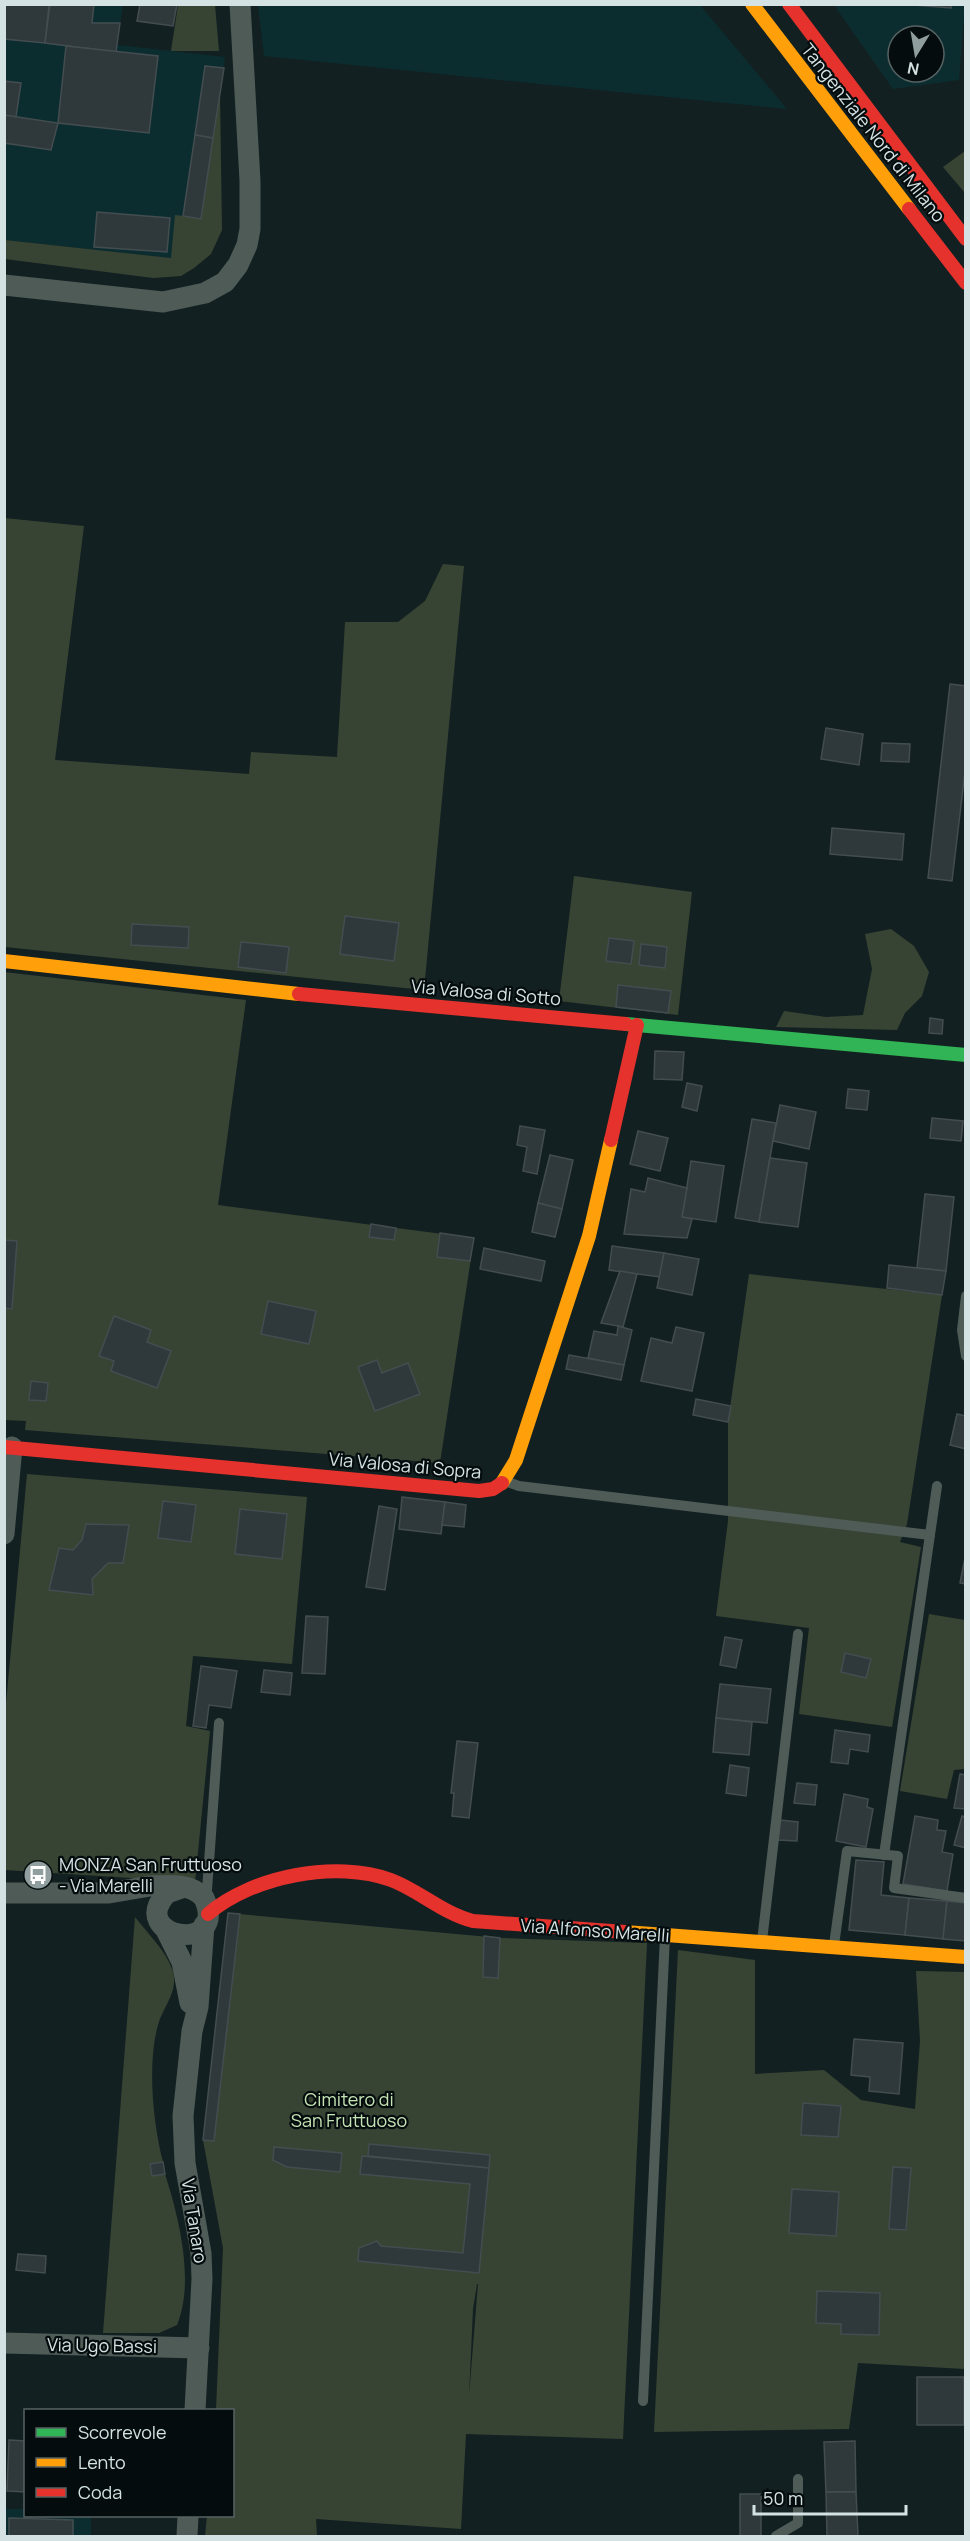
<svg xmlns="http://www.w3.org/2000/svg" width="970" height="2541" font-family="Manrope,sans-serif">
	<rect width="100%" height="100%" fill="#132021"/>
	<g fill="#0c2d30" fill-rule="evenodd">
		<polygon points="5,5 123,5 117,45 225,57 201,219 171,258 5,240"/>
		<polygon points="258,5 700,5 787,109 264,56"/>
		<path d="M834 5H965L959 80 893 89ZM898 36H934V72H898Z"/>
		<polygon points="4,2509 25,2509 26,2516 91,2516 91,2536 5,2536"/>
	</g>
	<g fill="#374434" fill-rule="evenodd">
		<polygon points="178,5 215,5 219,51 171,51"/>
		<polygon points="220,92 222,230 211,254 194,268 181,276 153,278 5,259 5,240 171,258 175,215 201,218"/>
		<polygon points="965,151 965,193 943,167"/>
		<polygon points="4,518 84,526 55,760 249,774 251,752 337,757 345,622 398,622 425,601 443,564 464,566 424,990 5,947"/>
		<polygon points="574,876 692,892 678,1015 559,1001"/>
		<polygon points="891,929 914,946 929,972 922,996 905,1013 897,1030 776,1027 784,1011 826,1017 863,1015 872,969 865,934"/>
		<polygon points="4,972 246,1000 218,1205 474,1238 440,1463 25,1430 26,1421 5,1420"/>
		<polygon points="749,1274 942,1295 907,1524 900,1542 921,1547 892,1727 799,1714 809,1628 716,1616 728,1521 728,1422"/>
		<polygon points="27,1474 307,1497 292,1664 193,1656 186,1726 210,1731 195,1882 5,1870 5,1715"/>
		<polygon points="929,1614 965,1620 965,1769 954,1770 947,1799 900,1791"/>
		<path d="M228 1913 500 1938 647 1943 623 2439 466 2434 461 2529 316 2519 317 2536H205L207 2516H232V2410H216L223 2248 203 2140ZM477 2284H478L469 2396 473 2309Z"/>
		<path d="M135 1917C147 1933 166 1951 172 1969 180 1991 163 2006 158 2025 147 2063 153 2124 163 2162L150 2164 152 2176 165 2174C179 2218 195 2281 177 2325L159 2333H103Z"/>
		<path d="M678 1950 755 1960V2074L824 2070 861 2100 915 2109 920 2041 916 1971 965 1972V2369L858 2363 849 2429 654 2432ZM803 2103 840 2106 838 2137 801 2135ZM893 2167 911 2169 906 2230 889 2229ZM839 2192 836 2236 790 2233ZM880 2293 878 2335 841 2334V2324Z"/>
	</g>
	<g fill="#2f383b" stroke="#434d50" stroke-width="1.5">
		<polygon points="4,4 49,5 45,43 4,39"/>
		<polygon points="94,4 92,23 120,23 116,52 45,43 50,4"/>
		<polygon points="140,4 177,4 173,26 137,21"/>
		<polygon points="900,4 951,4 951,8"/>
		<polygon points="66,46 158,56 149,133 58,123"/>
		<polygon points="205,66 224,68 213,138 195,135"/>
		<polygon points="4,81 21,83 16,117 4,115"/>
		<polygon points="4,115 58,123 51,150 4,143"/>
		<polygon points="195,135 213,138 201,219 183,216"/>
		<polygon points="97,212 170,218 167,252 94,247"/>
		<polygon points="950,684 966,686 966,763 952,881 928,878"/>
		<polygon points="826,728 863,734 859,765 821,759"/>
		<polygon points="882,743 910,744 909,762 881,761"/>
		<polygon points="832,828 904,834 902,860 830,854"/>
		<polygon points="345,916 399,923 394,961 340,954"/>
		<polygon points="132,924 189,927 188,948 131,945"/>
		<polygon points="609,938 634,941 631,964 606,961"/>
		<polygon points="241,942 289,947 286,973 238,967"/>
		<polygon points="641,944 667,947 665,968 639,965"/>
		<polygon points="618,985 671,991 668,1013 616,1007"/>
		<polygon points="930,1018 943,1020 942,1034 929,1033"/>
		<polygon points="655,1051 684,1052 682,1080 654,1079"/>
		<polygon points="687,1083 702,1086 697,1111 682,1107"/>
		<polygon points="848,1089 869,1091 867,1110 846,1108"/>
		<polygon points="780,1105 816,1112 809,1149 773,1141"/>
		<polygon points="932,1118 963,1121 961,1141 930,1138"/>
		<polygon points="752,1119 776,1123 759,1222 735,1218"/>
		<polygon points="520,1126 545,1130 537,1174 523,1171 527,1147 517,1145"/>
		<polygon points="638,1131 668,1138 660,1171 630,1164"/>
		<polygon points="550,1155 573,1160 562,1209 538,1203"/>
		<polygon points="770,1158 807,1163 798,1227 759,1222"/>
		<polygon points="691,1161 724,1166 716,1222 682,1217"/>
		<polygon points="648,1178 687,1188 682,1217 692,1219 687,1238 624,1234 631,1189 645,1192"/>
		<polygon points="925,1194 954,1197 946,1271 917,1268"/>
		<polygon points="538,1203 562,1209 555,1237 532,1232"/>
		<polygon points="371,1224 396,1228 394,1240 369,1237"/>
		<polygon points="440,1233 474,1238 470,1261 437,1257"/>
		<polygon points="4,1240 17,1241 12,1309 4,1308"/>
		<polygon points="612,1246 664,1253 660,1277 609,1270"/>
		<polygon points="484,1248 545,1261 541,1281 480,1269"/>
		<polygon points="664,1253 699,1259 692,1295 657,1288"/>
		<polygon points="889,1265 946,1271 942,1295 887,1288"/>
		<polygon points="620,1271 637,1274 623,1327 601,1323"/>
		<polygon points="268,1301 316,1311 309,1344 261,1334"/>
		<polygon points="114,1316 151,1330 147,1342 171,1351 157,1388 111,1371 114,1361 99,1356"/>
		<polygon points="618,1326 632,1330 624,1365 588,1358 594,1331 617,1335"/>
		<polygon points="676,1327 704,1333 692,1391 641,1381 651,1338 672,1343"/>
		<polygon points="569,1355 624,1365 621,1380 566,1369"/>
		<polygon points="377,1360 382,1373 408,1363 420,1394 375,1411 358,1367"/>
		<polygon points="31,1381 48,1383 46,1401 29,1400"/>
		<polygon points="696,1399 731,1406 728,1422 693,1415"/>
		<polygon points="957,1414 966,1416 966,1449 950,1445"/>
		<polygon points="402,1497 445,1502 441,1534 399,1529"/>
		<polygon points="163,1501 196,1505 191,1542 158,1538"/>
		<polygon points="445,1502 466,1505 464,1527 442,1525"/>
		<polygon points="379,1506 397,1509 385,1590 366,1587"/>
		<polygon points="240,1509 287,1514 282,1559 235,1554"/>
		<polygon points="86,1524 129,1525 123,1563 108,1563 92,1579 93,1595 49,1590 59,1548 73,1550 82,1540"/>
		<polygon points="966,1553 966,1584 960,1583"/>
		<polygon points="306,1616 328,1617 325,1674 302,1673"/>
		<polygon points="725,1637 742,1640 736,1668 720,1665"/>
		<polygon points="845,1653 871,1659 866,1678 841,1672"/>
		<polygon points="201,1666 237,1671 231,1708 209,1705 206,1728 193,1726"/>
		<polygon points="264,1670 292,1673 290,1695 261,1692"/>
		<polygon points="720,1684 771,1689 767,1723 716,1718"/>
		<polygon points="716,1718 752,1722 749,1755 713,1752"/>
		<polygon points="835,1730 870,1735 868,1752 850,1749 848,1764 831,1762"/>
		<polygon points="457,1741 478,1743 469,1818 452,1816 454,1793 451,1793"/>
		<polygon points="730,1765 749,1768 746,1796 726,1793"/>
		<polygon points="960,1774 966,1775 966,1809 954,1808"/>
		<polygon points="797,1783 817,1785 815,1805 794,1803"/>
		<polygon points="844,1794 868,1799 867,1807 873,1809 866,1847 836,1841"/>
		<polygon points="915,1816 938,1820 937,1830 946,1831 942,1852 953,1854 947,1891 903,1884"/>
		<polygon points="962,1816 966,1817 966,1848 954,1845"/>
		<polygon points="780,1820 798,1822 797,1841 778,1840"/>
		<polygon points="856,1860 884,1862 881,1895 909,1898 905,1935 849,1930"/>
		<polygon points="909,1898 947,1901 943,1939 905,1935"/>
		<polygon points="947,1901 966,1903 966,1941 943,1939"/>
		<polygon points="228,1913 240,1914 214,2141 203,2140"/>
		<polygon points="484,1936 500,1938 498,1978 483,1977"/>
		<polygon points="854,2039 903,2043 899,2094 869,2091 870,2077 851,2075"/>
		<polygon points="803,2103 841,2106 838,2137 801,2135"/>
		<polygon points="369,2144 490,2155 489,2168 368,2156"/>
		<polygon points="274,2147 342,2153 340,2172 287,2167 273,2160"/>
		<polygon points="362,2156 489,2168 479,2273 358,2261 359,2248 377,2241 381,2246 463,2253 470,2184 360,2174"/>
		<polygon points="163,2162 165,2174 152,2176 150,2164"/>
		<polygon points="893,2167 911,2168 906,2230 889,2229"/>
		<polygon points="792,2189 839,2192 836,2236 789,2233"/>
		<polygon points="18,2254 46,2256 45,2273 16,2270"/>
		<polygon points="817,2291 880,2293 879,2335 841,2334 841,2324 816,2323"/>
		<rect x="917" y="2377" width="47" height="48"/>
		<polygon points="9,2440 26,2441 26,2492 7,2491"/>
		<polygon points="855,2441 856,2492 826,2492 824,2442"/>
		<polygon points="826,2492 856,2492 858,2536 827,2536"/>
		<rect x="740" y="2494" width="21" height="42"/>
		<polygon points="9,2518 73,2520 73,2536 9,2536"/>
	</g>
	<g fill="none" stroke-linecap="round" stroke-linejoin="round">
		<g stroke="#4e5b57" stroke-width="10">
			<polyline points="966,1296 962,1330 966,1356"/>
			<polyline points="505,1481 519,1486 930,1535"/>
			<polyline points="884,1855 937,1486"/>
			<polyline points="207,1890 219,1723"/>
			<polyline points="762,1941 798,1634"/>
			<polyline points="834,1945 847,1851 898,1856 894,1888 966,1898"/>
			<polyline points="643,2401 665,1936"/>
			<polyline points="776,2536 798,2523 798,2479"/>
		</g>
		<g stroke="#4e5b57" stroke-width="21">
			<polyline points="4,285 163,302 205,293 225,282 238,265 247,245 250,229 250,181 240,4"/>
			<polyline points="4,1534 12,1447"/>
			<path d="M4 1893H109L150 1886C169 1885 191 1883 204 1898 230 1956 125 1938 167 1893L184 1887"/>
			<polyline points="165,1928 182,1962 190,2003"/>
			<polyline points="4,2343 199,2348"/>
			<polyline points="195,2410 202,2279 201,2253 185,2163 183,2116 192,2031 198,2007 204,1925"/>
			<polyline points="187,2536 188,2516"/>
		</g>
		<polyline stroke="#30b455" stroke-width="14" points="626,1024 966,1055"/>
		<g stroke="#ff9f0a" stroke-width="14">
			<polyline points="752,4 909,209"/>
			<polyline points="4,961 299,994"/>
			<polyline points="502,1483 516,1460 589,1236 611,1140"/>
			<polyline points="625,1932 966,1957"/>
		</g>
		<g stroke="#e5322d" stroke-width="14">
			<polyline points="789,4 966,239"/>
			<polyline points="909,209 966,283"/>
			<polyline points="299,994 626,1024"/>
			<polyline points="611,1140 637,1025"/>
			<polyline points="4,1447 479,1491 493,1489 502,1483"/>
			<path d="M208 1914C252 1876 336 1860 391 1880 420 1891 442 1913 473 1921L625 1932"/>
		</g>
	</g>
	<defs>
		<g id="bus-disc" transform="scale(1.5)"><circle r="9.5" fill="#909e9f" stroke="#040c0d"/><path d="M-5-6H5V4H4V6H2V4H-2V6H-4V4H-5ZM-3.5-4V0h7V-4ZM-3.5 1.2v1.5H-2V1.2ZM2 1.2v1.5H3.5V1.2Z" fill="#fff"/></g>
	</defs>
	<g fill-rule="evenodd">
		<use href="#bus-disc" x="38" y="1875"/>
	</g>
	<g text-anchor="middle" stroke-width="4.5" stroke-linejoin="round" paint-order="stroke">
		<g font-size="18" fill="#d4e2e3" stroke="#040c0d">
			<text transform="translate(873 133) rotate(52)" y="6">Tangenziale Nord di Milano</text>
			<text transform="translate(486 993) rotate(5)" y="6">Via Valosa di Sotto</text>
			<text transform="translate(405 1466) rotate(5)" y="6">Via Valosa di Sopra</text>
			<text transform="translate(595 1931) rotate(4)" y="6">Via Alfonso Marelli</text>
			<text transform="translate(194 2221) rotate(81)" y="6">Via Tanaro</text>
			<text transform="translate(102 2346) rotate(1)" y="6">Via Ugo Bassi</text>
		</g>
		<g font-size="18" fill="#d4e2e3" stroke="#040c0d" text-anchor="start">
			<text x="59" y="1871">MONZA San Fruttuoso<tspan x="59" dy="21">- Via Marelli</tspan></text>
		</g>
		<g font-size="18" fill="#c5e4b5" stroke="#040c0d">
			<text x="349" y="2106">Cimitero di<tspan x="349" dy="21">San Fruttuoso</tspan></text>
		</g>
	</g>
	<rect width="970" height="2541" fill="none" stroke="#d4e2e3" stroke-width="12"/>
	<rect x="24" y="2409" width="210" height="108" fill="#040c0d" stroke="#576263" stroke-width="1.5"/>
	<rect x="36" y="2428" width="30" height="9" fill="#30b455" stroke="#576263" stroke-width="1.5"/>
	<text x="78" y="2439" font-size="18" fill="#d4e2e3">Scorrevole</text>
	<rect x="36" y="2458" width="30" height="9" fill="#ff9f0a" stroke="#576263" stroke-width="1.5"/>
	<text x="78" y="2469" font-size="18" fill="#d4e2e3">Lento</text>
	<rect x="36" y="2488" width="30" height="9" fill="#e5322d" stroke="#576263" stroke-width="1.5"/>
	<text x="78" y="2499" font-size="18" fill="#d4e2e3">Coda</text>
	<g transform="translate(916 54) rotate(191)"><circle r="28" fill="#040c0d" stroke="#576263" stroke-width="1.5"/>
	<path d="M0-4.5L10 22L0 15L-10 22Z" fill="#909e9f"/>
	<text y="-9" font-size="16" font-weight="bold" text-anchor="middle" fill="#d4e2e3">N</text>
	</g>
	<path d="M754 2505v9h152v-9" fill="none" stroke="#d4e2e3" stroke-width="3"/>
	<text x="763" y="2505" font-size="18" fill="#d4e2e3" stroke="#040c0d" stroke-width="4.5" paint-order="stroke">50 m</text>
</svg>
